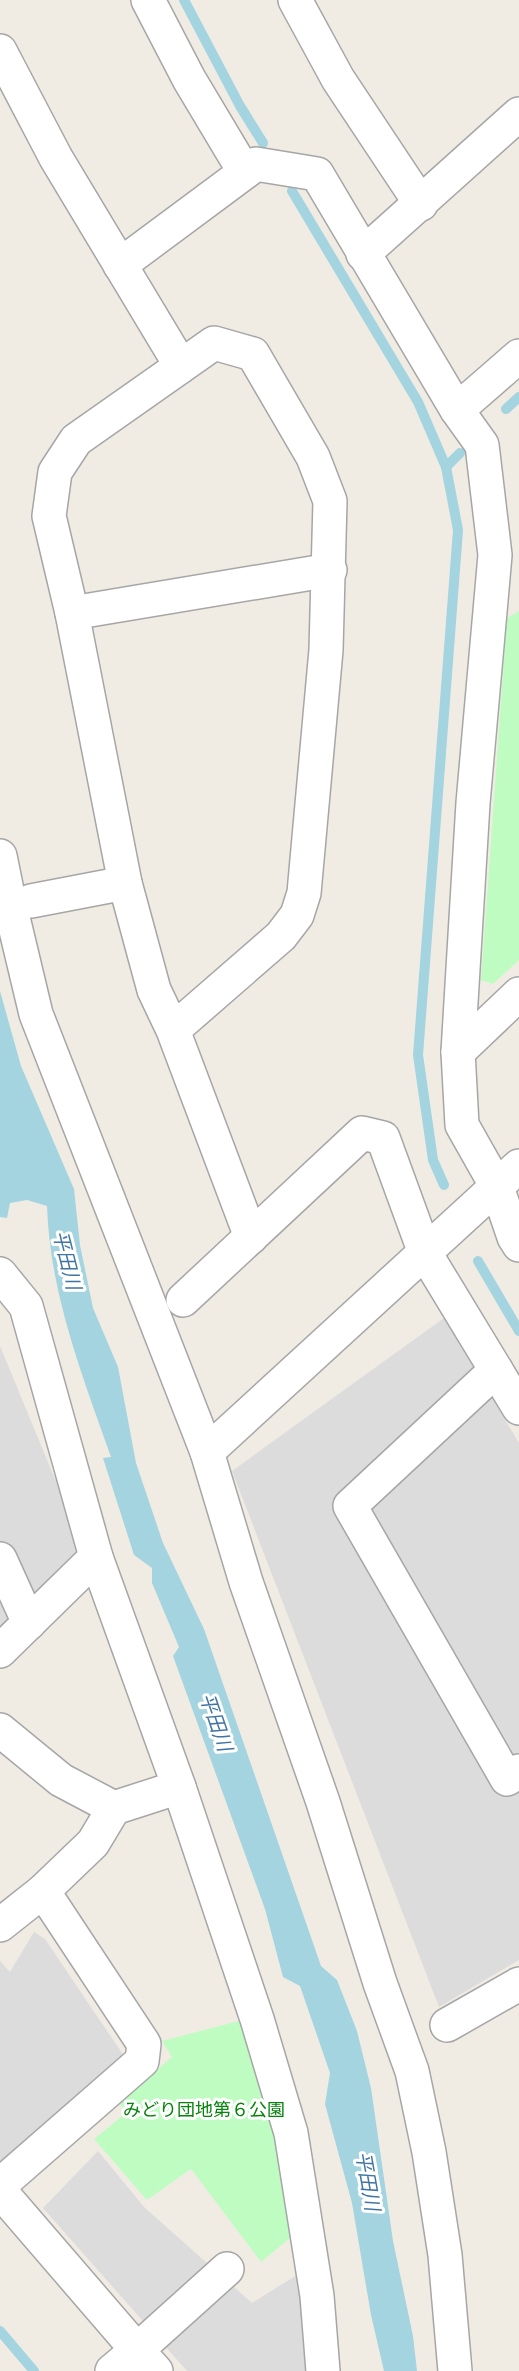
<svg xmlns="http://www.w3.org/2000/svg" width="519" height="2371" font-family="Raleway,'Noto Sans JP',sans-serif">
	<rect width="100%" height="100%" fill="#f0ece4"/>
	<g fill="#dddcdc">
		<polygon points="444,1318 519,1443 519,1960 439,2007 232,1471"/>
		<polygon points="0,1346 85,1552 0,1639"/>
		<polygon points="34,1932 45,1939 126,2059 0,2169 0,1961 10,1972"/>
		<polygon points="98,2151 144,2207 252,2303 308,2268 316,2371 187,2371 43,2208"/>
	</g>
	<g fill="#bffcc2">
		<polygon points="519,611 519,960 493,984 481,980 507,618"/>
		<polygon points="239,2021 274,2129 295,2234 261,2262 191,2169 147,2200 94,2139 127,2112 119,2103 172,2057 162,2041"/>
	</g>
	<path fill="#a3d4e0" d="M0 991 21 1066 74 1189 80 1245 93 1308 118 1367 136 1463 163 1543 204 1629 321 1966 337 1980 357 2031 371 2088 393 2241 413 2336 417 2371H384L371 2315 352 2203 325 2104 330 2073 300 1986 283 1977 265 1909 173 1656 179 1647 152 1583V1568L134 1555 103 1458 111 1457C82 1375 50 1294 47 1206L27 1200 10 1203 7 1218 0 1217Z"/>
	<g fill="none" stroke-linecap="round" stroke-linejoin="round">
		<g stroke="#a3d4e0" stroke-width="10">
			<polyline points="184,0 240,106 263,143"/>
			<polyline points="292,191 418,402 446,467 458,530 418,1055 433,1160 444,1185"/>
			<polyline points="506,409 519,397"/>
			<polyline points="446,467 460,453"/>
			<polyline points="478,1261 519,1331"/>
			<polyline points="0,2331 34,2371"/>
		</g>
		<g stroke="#a6a6a6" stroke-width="36">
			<g id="minor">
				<polyline points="148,0 189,79 244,171"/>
				<polyline points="295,0 338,79 421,204"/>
				<polyline points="0,51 56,158 181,366"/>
				<polyline points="363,254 519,114"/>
				<polyline points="120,265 256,164 317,174 457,410 482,445 495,555 473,803 458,1052 462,1125 497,1187 514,1237 519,1245"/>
				<polyline points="457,410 519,356"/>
				<polyline points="72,613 330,570"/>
				<polyline points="0,856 10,905 0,907"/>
				<polyline points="31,901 125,883"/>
				<polyline points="10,905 36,1014 207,1452 246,1582 323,1802 380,1983 412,2071 429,2152 445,2255 455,2371"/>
				<polyline points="173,1030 281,936 297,915 304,893 326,650 330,501 313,457 253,354 214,343 76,440 55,472 49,516 72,613 125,883 154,990 173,1030 251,1237"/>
				<polyline points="458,1052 519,994"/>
				<polyline points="0,1274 26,1306 96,1557 179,1787 257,2019 291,2133 317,2296 323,2371"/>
				<polyline points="183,1300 362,1133 383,1138 425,1253 519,1408"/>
				<polyline points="496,1370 350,1506 507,1779 519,1771"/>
				<polyline points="207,1452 519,1166"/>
				<polyline points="0,1559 29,1623"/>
				<polyline points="0,1651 96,1557"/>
				<polyline points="0,1730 61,1780 114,1808"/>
				<polyline points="43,1891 93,1843 114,1808 179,1787"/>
				<polyline points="0,1925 43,1891 144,2044 142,2061 0,2185"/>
				<polyline points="447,2025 519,1984"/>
				<polyline points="0,2191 137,2350 227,2269"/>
				<polyline points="112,2371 137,2350 156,2371"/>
			</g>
		</g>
		<use href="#minor" stroke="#fff" stroke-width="33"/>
	</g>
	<g text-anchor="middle" stroke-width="6" stroke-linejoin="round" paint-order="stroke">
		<g font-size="18" fill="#06840b" stroke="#fff">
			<text x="204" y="2116">みどり団地第６公園</text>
		</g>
		<g font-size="20" font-style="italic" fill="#4176a4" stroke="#fff">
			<text transform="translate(67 1260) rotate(76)" y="7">平田川</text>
			<text transform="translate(216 1722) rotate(71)" y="7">平田川</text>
			<text transform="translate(368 2181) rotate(80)" y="7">平田川</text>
		</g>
	</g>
</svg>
